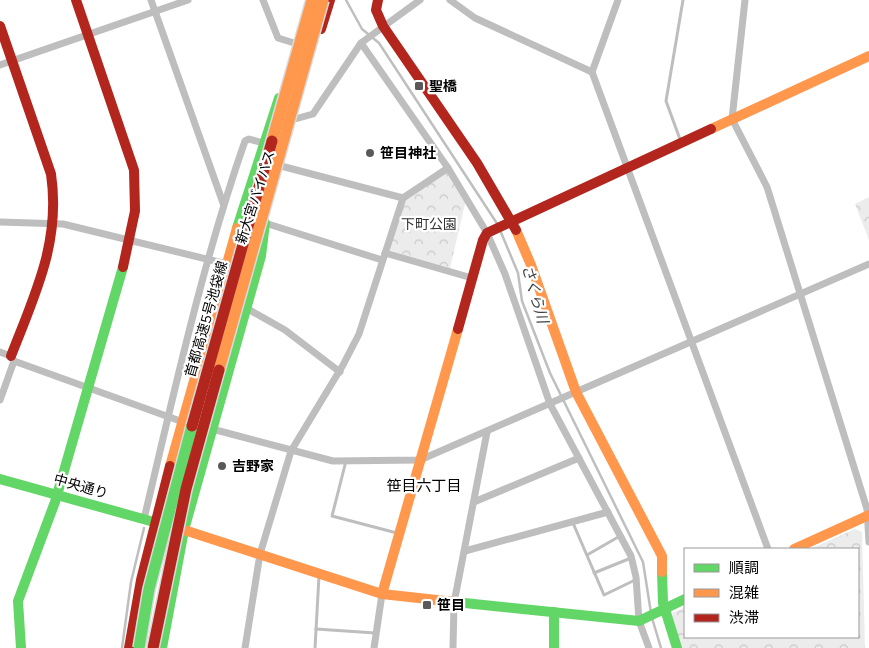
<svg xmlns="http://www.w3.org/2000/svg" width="869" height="648" font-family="'Nunito Sans','Noto Sans JP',sans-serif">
	<defs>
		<pattern id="park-crowns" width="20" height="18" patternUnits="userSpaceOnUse" patternTransform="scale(1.25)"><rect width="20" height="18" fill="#ececec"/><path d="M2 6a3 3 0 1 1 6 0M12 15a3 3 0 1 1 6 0" fill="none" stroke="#c9c9c9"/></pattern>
	</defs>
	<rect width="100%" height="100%" fill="#fff"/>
	<g fill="url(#park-crowns)">
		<polygon points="448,172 466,200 450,268 388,250 404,200"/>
		<polygon points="869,197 869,240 855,204"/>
		<polygon points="855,529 862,532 865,648 680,648 671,620 673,613 685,607 685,637 858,637 858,549 810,549"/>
	</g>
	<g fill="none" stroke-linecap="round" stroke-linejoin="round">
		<g stroke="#bfbfbf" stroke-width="2.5">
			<polyline points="346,0 362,29 379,43 498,225"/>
			<polyline points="500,230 518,273 522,301 550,373 643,562 651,613"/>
			<polyline points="652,618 661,648"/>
			<polyline points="122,648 131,582 144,528"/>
		</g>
		<g stroke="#bebebe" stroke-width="3">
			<polyline points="681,142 666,101 683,0"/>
			<polyline points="346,461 332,516 397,533"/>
			<polyline points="573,523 604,595 635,580"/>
			<polyline points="587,555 620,536"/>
			<polyline points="594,573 631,558"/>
			<polyline points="316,629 375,633"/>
			<polyline points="315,648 319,576"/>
		</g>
		<g stroke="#bebebe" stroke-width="7">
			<polyline points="151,0 223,203"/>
			<polyline points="263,0 278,38 294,43"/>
			<polyline points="450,0 475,18 592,72 618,0"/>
			<polyline points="745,0 732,119 767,187 867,509 869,542"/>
			<polyline points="361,43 448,168 487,233 505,274 550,404 631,556 636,577 639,621 649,648"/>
			<polyline points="0,65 188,0"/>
			<polyline points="592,72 768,549"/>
			<polyline points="295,119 313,114 361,43 420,0"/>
			<polyline points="281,166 403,198"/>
			<polyline points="0,222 63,224 227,264"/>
			<polyline points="265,223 382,260"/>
			<polyline points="385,253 472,278"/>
			<polyline points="246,308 285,330 340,372"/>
			<polyline points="0,352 11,356 14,361 183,422"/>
			<polyline points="0,400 14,361"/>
			<polyline points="212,429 333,461 420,460 869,264"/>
			<polyline points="474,502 579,458"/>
			<path d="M144 519C174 393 202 264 245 141L249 139 263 143"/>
			<polyline points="465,551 608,512"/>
			<polyline points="245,648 260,554 291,451 343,365 359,334 403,198 448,168"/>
			<polyline points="374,648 382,594"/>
			<polyline points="453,648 454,603 487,432"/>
		</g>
		<g stroke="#63d668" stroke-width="10">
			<polyline points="237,228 279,98"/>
			<polyline points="0,479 161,524"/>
			<polyline points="662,572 663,603 677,648"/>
			<polyline points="455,602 639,621 685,599"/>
			<polyline points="554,612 554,648"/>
			<polyline points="21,648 18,601 55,502 123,267"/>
			<polyline points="162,648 184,530 261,256 265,223"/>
		</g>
		<g stroke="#ff974d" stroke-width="10">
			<polyline points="711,129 869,56"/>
			<polyline points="516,230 531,265 576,392 662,556 662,572"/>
			<polyline points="170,466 237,228"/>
			<polyline points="178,528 382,594 455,602"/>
			<polyline points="794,549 869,515"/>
			<polyline points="382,594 458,329"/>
		</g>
		<g stroke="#b3261e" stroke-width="10">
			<polyline points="76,0 134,170 135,211 123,267"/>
			<polyline points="378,0 376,10 383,26 477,163 516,230"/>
			<path d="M0 26 51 174C61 242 35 294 11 356"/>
			<polyline points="321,29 330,0"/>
			<polyline points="458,329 483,240 487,233 711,129"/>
			<polyline points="129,648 141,580 170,466"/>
		</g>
		<g stroke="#dbdbdb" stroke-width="14" stroke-linecap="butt">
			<polyline id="fast-bridge" points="139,648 149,589 192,426"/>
		</g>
		<g stroke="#dbdbdb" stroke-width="14" stroke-linecap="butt">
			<g id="slow-bridge">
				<polyline points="272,141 312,0"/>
				<polyline points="219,370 323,0"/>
			</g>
		</g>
		<g stroke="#dbdbdb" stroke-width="14" stroke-linecap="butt">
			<g id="jam-bridge">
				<polyline points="192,426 272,141"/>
				<polyline points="153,648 186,489 219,370"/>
			</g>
		</g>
		<use href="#fast-bridge" stroke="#63d668" stroke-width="11"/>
		<use href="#slow-bridge" stroke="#ff974d" stroke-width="11"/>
		<use href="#jam-bridge" stroke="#b3261e" stroke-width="11"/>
	</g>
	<g fill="#595959" stroke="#fff" stroke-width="2">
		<rect x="414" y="81" width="10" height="10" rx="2.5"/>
		<circle cx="370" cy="153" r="5"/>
		<circle cx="222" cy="466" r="5"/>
		<rect x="422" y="600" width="10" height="10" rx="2.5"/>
	</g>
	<g text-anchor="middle" stroke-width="4.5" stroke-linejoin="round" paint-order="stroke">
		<g font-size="14" font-weight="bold" fill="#000" stroke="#fff" text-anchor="start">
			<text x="429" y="91">聖橋</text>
			<text x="380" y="158">笹目神社</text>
			<text x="232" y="471">吉野家</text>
			<text x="437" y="610">笹目</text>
		</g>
		<g font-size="14" fill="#000" stroke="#fff">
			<text transform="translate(255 197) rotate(-72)" y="5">新大宮バイパス</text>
			<text transform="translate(206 319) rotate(-74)" y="5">首都高速5号池袋線</text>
			<text transform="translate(81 486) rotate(16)" y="5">中央通り</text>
		</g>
		<g font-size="14" fill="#333" stroke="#fff">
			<text x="429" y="229">下町公園</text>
		</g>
		<g font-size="15" font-style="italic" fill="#444" stroke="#fff">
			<text transform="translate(535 294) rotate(74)" y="5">さくら川</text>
		</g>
		<g font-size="15" fill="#000" stroke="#fff">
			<text x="424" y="491">笹目六丁目</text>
		</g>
	</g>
	<rect x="684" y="548" width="175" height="90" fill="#ffffff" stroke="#999999"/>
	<rect x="694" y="564" width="25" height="8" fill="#63d668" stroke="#999999"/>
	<text x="729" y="573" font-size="15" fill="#000000">順調</text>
	<rect x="694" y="589" width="25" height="8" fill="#ff974d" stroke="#999999"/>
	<text x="729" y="598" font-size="15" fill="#000000">混雑</text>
	<rect x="694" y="614" width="25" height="8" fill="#b3261e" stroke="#999999"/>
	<text x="729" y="623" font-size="15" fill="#000000">渋滞</text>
</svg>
